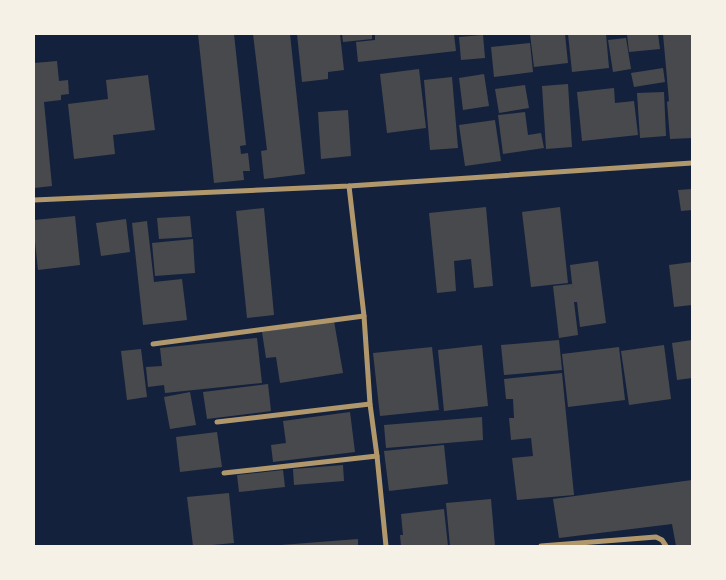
<svg xmlns="http://www.w3.org/2000/svg" width="726" height="580" font-family="'Noto Sans',sans-serif">
	<rect width="100%" height="100%" fill="#14213d"/>
	<g fill="#48494c">
		<polygon points="198,34 234,34 246,145 240,146 241,154 248,153 250,171 243,171 244,180 214,183"/>
		<polygon points="253,34 290,34 305,174 264,179 261,151 267,150"/>
		<polygon points="297,34 340,34 344,70 328,72 328,79 302,82"/>
		<polygon points="342,34 372,34 372,39 343,42"/>
		<polygon points="375,34 454,34 456,51 358,62 356,42 375,40"/>
		<polygon points="530,34 565,34 568,63 534,67"/>
		<polygon points="568,34 606,34 609,68 572,72"/>
		<polygon points="627,34 658,34 660,49 629,52"/>
		<polygon points="663,34 692,34 692,138 670,139 667,102 669,101"/>
		<polygon points="483,35 485,58 461,60 459,37"/>
		<polygon points="626,38 631,69 613,72 608,40"/>
		<polygon points="530,43 533,72 494,77 491,47"/>
		<polygon points="57,61 59,81 68,80 69,94 61,95 61,100 44,102 52,186 34,188 34,63"/>
		<polygon points="663,68 665,82 634,87 631,73"/>
		<polygon points="419,69 426,128 387,133 380,74"/>
		<polygon points="484,74 489,106 463,110 459,78"/>
		<polygon points="148,75 155,130 113,135 115,154 74,159 68,104 108,99 106,80"/>
		<polygon points="452,77 458,148 430,150 424,80"/>
		<polygon points="568,84 572,147 546,149 542,86"/>
		<polygon points="525,85 529,108 499,113 495,89"/>
		<polygon points="614,88 615,103 634,101 638,135 582,141 577,92"/>
		<polygon points="664,92 666,136 640,138 637,93"/>
		<polygon points="348,110 351,156 321,159 318,112"/>
		<polygon points="525,112 528,135 541,133 544,148 503,154 498,115"/>
		<polygon points="495,120 501,161 465,166 459,125"/>
		<polygon points="692,189 692,210 681,211 678,190"/>
		<polygon points="486,207 493,286 474,288 471,259 454,261 456,291 437,293 429,213"/>
		<polygon points="560,207 568,283 531,287 522,212"/>
		<polygon points="264,208 274,315 247,318 236,211"/>
		<polygon points="75,216 80,265 38,270 34,232 34,220"/>
		<polygon points="190,216 192,237 159,239 157,218"/>
		<polygon points="126,219 130,252 101,256 96,223"/>
		<polygon points="147,221 154,282 182,279 187,320 143,325 132,223"/>
		<polygon points="193,239 195,273 155,276 152,243"/>
		<polygon points="598,261 606,323 580,327 577,302 574,302 578,335 559,338 553,286 572,284 573,292 570,265"/>
		<polygon points="692,262 692,305 674,307 669,265"/>
		<polygon points="334,321 343,373 280,383 276,357 266,358 262,332"/>
		<polygon points="257,338 262,383 165,393 164,385 148,387 146,367 162,366 160,348"/>
		<polygon points="559,340 562,370 504,375 501,345"/>
		<polygon points="692,340 692,378 677,380 672,343"/>
		<polygon points="482,345 488,406 444,411 438,350"/>
		<polygon points="664,345 671,399 629,405 621,351"/>
		<polygon points="432,347 439,410 380,416 373,353"/>
		<polygon points="619,347 625,400 568,407 562,354"/>
		<polygon points="141,349 147,397 127,400 121,351"/>
		<polygon points="562,373 574,495 517,500 512,458 533,456 531,438 511,440 509,418 514,418 513,399 506,399 504,379"/>
		<polygon points="268,384 271,411 207,419 203,392"/>
		<polygon points="190,392 196,425 170,429 164,397"/>
		<polygon points="350,412 355,452 273,462 271,445 286,443 283,421"/>
		<polygon points="482,417 483,440 386,448 384,425"/>
		<polygon points="217,432 222,467 180,472 176,437"/>
		<polygon points="444,445 448,484 389,491 384,451"/>
		<polygon points="343,465 344,481 294,485 293,469"/>
		<polygon points="283,470 285,487 239,492 237,475"/>
		<polygon points="692,480 692,546 676,546 672,524 559,538 553,499"/>
		<polygon points="229,493 234,543 212,545 212,546 193,546 187,497"/>
		<polygon points="491,499 495,546 450,546 446,503"/>
		<polygon points="444,509 448,546 401,546 400,535 403,535 401,514"/>
		<polygon points="358,539 358,546 282,546 281,545"/>
	</g>
	<g fill="none" stroke-linecap="round" stroke-linejoin="round">
		<g stroke="#b1986c" stroke-width="5">
			<polyline points="349,186 364,316 370,404 377,456 386,546"/>
			<polyline points="34,200 349,186 692,163"/>
			<polyline points="153,344 364,316"/>
			<polyline points="217,422 370,404"/>
			<polyline points="224,473 377,456"/>
			<polyline points="541,546 656,537 662,540 666,546"/>
		</g>
	</g>
	<rect width="726" height="580" fill="none" stroke="#f6f1e7" stroke-width="70"/>
</svg>
